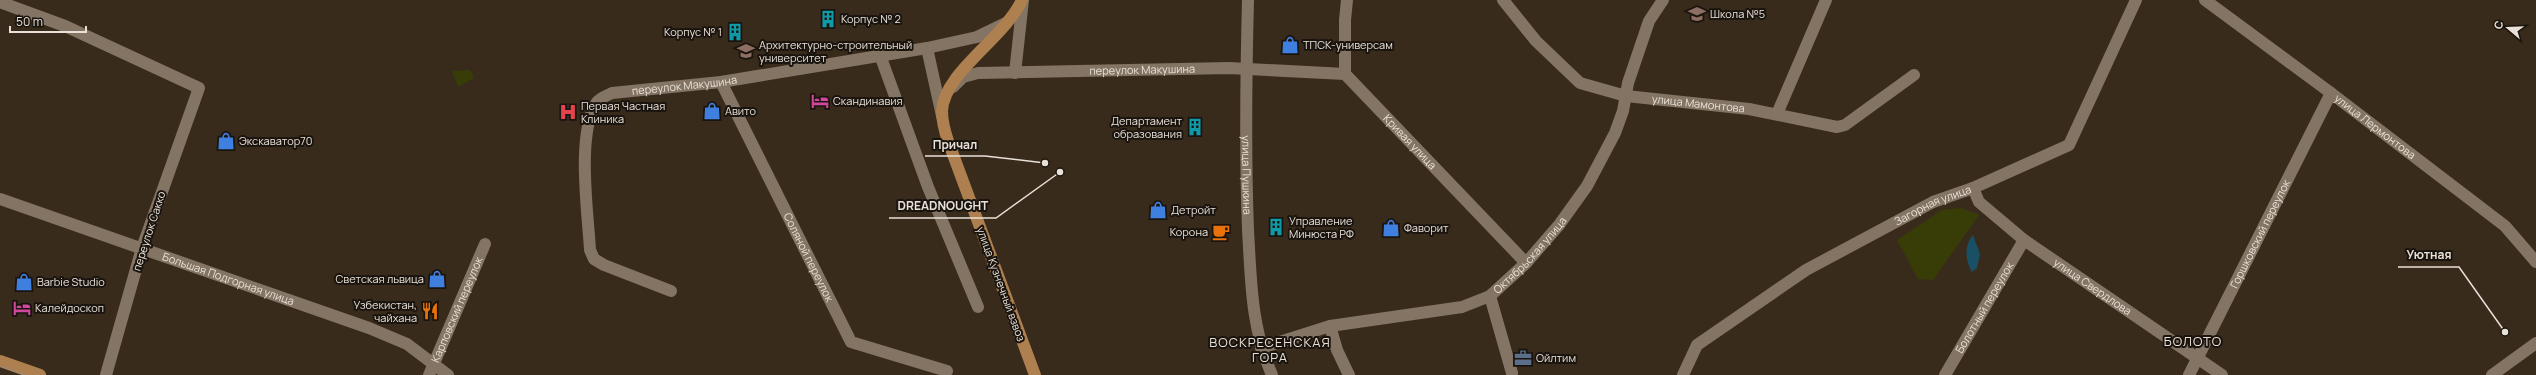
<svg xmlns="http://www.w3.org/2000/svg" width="2536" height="375" font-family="Manrope,sans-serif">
	<rect width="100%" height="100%" fill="#382b1c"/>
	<g fill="#383d08">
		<polygon points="470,70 474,78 458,87 452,71"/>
		<polygon points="1961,208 1979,215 1933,280 1918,279 1897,240 1942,210"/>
	</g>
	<path fill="#195066" d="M1973 235 1980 254 1977 268 1972 272C1965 261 1964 245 1973 235Z"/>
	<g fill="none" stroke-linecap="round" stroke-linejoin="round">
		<g stroke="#837464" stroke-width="12">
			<path id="s1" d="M1248 0C1246 77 1245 153 1248 230 1251 280 1251 328 1272 375"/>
			<path id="s2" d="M1347 0 1345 20V74L1526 263"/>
			<path id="s3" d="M1503 0 1536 41 1580 83 1626 96 1749 109 1837 127 1845 125 1914 75"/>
			<path id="s4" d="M2205 0 2331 93 2505 226 2536 262"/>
			<polyline points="0,2 65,26 199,88 142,248 106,375"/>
			<polyline points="927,48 942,116"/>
			<polyline points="880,55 928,187 978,307"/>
			<polyline points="1015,73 1023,0"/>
			<path id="s5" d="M721 82 851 342 947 371"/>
			<path id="s6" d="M953 87 963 77 978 73 1229 68 1345 74"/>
			<polyline points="1777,114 1826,0"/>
			<path id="s7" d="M1973 188 1979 202 2024 240 2222 375"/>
			<path id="s8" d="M0 199 369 328 407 344 448 375"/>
			<path id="s9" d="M671 291 604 265 594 259 590 250C588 213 576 133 597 102 600 98 608 95 612 93L721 82 927 48 977 37 1006 23"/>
			<polyline points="1490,296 1512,373"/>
			<polyline points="1330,326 1337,350 1349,375"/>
			<path id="s10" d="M1261 348 1330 326 1462 307 1490 296 1526 263 1559 225 1587 186 1615 133 1623 111 1628 83 1649 21 1663 0"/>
			<path id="s11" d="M429 375 485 244"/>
			<path id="s12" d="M1683 375 1697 345 1806 270 1933 202 1973 188 2069 145 2136 0"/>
			<path id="s13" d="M1945 375 2024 240"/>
			<path id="s14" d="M2189 375 2331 93"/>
			<polyline points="2492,375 2536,343"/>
		</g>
		<g stroke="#ae7f4f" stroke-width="12">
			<path d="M1022 0C1004 39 944 72 942 111 942 121 945 132 948 141L1035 375"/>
			<polyline points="0,361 40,375"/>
		</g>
		<polyline stroke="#948a7e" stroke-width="1" points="0,366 25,375"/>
	</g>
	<defs>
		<g id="school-bare" transform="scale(1.38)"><path d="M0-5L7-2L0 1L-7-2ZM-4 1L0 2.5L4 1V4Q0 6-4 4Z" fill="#8d6e63" stroke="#1a140e" stroke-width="2.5" paint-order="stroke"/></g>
		<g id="building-bare" transform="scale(1.38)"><path d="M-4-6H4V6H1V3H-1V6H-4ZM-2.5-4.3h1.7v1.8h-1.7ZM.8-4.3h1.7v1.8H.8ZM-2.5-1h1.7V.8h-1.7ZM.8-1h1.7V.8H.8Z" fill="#0f9aa8" stroke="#1a140e" stroke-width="2.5" paint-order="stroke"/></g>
		<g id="shop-bare" transform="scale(1.38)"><path d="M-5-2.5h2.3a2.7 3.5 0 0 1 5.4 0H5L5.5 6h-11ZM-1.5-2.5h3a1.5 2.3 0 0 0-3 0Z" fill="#3f7fe0" stroke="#1a140e" stroke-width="2.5" paint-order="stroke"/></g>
		<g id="university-bare" transform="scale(1.38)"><path d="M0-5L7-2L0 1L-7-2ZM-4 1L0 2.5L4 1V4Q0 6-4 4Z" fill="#8d6e63" stroke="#1a140e" stroke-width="2.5" paint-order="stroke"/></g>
		<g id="hotel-bare" transform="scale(1.38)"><path d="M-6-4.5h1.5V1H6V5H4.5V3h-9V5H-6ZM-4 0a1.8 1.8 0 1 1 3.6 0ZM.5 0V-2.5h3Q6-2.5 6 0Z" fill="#d1479c" stroke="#1a140e" stroke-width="2.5" paint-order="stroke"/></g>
		<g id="hospital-bare" transform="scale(1.38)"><path d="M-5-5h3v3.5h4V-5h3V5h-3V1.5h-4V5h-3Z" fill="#e0444e" stroke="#1a140e" stroke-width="2.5" paint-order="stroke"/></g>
		<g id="cafe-bare" transform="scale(1.38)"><path d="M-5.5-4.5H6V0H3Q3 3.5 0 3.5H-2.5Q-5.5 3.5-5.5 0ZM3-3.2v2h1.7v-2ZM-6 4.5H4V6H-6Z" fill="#e8710a" stroke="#1a140e" stroke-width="2.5" paint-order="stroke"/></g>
		<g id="restaurant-bare" transform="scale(1.38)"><path d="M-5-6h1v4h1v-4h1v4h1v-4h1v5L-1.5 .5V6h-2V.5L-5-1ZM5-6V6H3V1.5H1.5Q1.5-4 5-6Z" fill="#e8710a" stroke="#1a140e" stroke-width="2.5" paint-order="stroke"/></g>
		<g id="office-bare" transform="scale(1.38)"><path d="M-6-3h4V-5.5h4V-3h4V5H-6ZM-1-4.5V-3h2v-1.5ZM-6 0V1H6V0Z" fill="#5c6f8a" stroke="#1a140e" stroke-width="2.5" paint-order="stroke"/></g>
	</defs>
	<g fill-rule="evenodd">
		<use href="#school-bare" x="1697" y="14"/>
		<use href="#building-bare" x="828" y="19"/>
		<use href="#building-bare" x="735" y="32"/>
		<use href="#shop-bare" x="1290" y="45"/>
		<use href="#university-bare" x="746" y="51"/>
		<use href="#hotel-bare" x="820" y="101"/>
		<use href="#shop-bare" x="712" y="111"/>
		<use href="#hospital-bare" x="568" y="112"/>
		<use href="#building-bare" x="1195" y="127"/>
		<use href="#shop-bare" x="226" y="141"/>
		<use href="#shop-bare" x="1158" y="210"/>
		<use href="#building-bare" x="1276" y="227"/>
		<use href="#shop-bare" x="1391" y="228"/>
		<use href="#cafe-bare" x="1221" y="232"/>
		<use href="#shop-bare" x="437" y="279"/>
		<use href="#shop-bare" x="24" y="282"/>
		<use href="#hotel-bare" x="22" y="308"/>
		<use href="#restaurant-bare" x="430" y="311"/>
		<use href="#office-bare" x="1523" y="358"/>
	</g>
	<g text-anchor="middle" stroke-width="4" stroke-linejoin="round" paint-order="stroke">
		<g font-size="11" fill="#e9e1d8" stroke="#1a140e" text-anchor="start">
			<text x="1710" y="18">Школа №5</text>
			<text x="841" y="23">Корпус № 2</text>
			<text x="722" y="36" text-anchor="end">Корпус № 1</text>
			<text x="759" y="49">Архитектурно-строительный<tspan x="759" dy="13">университет</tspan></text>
			<text x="1303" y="49">ТПСК-универсам</text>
			<text x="833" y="105">Скандинавия</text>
			<text x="581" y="110">Первая Частная<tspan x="581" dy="13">Клиника</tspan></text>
			<text x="725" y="115">Авито</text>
			<text x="1182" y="125" text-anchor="end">Департамент<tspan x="1182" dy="13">образования</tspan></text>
			<text x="239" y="145">Экскаватор70</text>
			<text x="1171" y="214">Детройт</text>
			<text x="1289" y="225">Управление<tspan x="1289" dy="13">Минюста РФ</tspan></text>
			<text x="1404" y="232">Фаворит</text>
			<text x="1208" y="236" text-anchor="end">Корона</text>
			<text x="424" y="283" text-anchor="end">Светская львица</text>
			<text x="37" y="286">Barbie Studio</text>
			<text x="417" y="309" text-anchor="end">Узбекистан,<tspan x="417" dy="13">чайхана</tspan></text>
			<text x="35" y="312">Калейдоскоп</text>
			<text x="1536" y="362">Ойлтим</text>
		</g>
		<g font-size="11" fill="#e9e1d8" stroke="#1a140e">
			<text dy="4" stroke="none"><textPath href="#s6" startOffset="194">переулок Макушина</textPath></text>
			<text dy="4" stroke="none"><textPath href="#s9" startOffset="334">переулок Макушина</textPath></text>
			<text dy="4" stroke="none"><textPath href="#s3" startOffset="234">улица Мамонтова</textPath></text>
			<text dy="4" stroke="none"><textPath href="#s4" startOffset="212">улица Лермонтова</textPath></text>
			<text dy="4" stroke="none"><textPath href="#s2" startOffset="168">Кривая улица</textPath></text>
			<text dy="4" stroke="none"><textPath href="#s1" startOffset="175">улица Пушкина</textPath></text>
			<text dy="4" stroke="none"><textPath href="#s12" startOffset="308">Загорная улица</textPath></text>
			<text transform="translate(149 231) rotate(-72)" y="4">переулок Сакко</text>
			<text dy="4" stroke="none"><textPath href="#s14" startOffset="158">Горшковский переулок</textPath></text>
			<text dy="4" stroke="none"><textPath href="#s10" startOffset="293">Октябрьская улица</textPath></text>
			<text dy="4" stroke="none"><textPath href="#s5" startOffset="196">Соляной переулок</textPath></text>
			<text dy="4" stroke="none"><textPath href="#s8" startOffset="242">Большая Подгорная улица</textPath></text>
			<text transform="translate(1001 284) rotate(70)" y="4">улица Кузнечный взвоз</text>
			<text dy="4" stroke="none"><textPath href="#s7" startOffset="157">улица Свердлова</textPath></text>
			<text dy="4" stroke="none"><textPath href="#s13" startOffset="78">Болотный переулок</textPath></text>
			<text dy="4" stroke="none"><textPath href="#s11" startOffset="71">Карповский переулок</textPath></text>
		</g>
		<g font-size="13" letter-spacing="1" fill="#e9e1d8" stroke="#1a140e">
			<text x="2193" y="346">БОЛОТО</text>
			<text x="1270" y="347">ВОСКРЕСЕНСКАЯ<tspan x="1270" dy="15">ГОРА</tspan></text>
		</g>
	</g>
	<path fill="none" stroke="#e9e1d8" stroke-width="1.5" d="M1045 163L985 156H925M1060 172L996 218H889M2505 332L2459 267H2398"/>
	<g fill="#e9e1d8" stroke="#1a140e" stroke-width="1.5">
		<circle cx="1045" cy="163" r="4"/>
		<circle cx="1060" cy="172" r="4"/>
		<circle cx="2505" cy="332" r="4"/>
	</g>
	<g font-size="12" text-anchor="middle" font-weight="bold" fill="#e9e1d8" stroke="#1a140e" stroke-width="4" stroke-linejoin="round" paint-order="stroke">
		<text x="955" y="149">Причал</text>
		<text x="943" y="210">DREADNOUGHT</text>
		<text x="2429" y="259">Уютная</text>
	</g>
	<g transform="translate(2508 28) rotate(289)" stroke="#1a140e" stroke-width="3" paint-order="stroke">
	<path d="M0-3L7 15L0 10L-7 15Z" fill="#e9e1d8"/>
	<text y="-6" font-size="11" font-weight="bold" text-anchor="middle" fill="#e9e1d8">С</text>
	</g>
	<path d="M10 26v6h76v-6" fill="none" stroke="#e9e1d8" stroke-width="2"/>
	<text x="16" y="26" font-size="12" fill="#e9e1d8" stroke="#1a140e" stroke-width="3" paint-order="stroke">50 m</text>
</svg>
